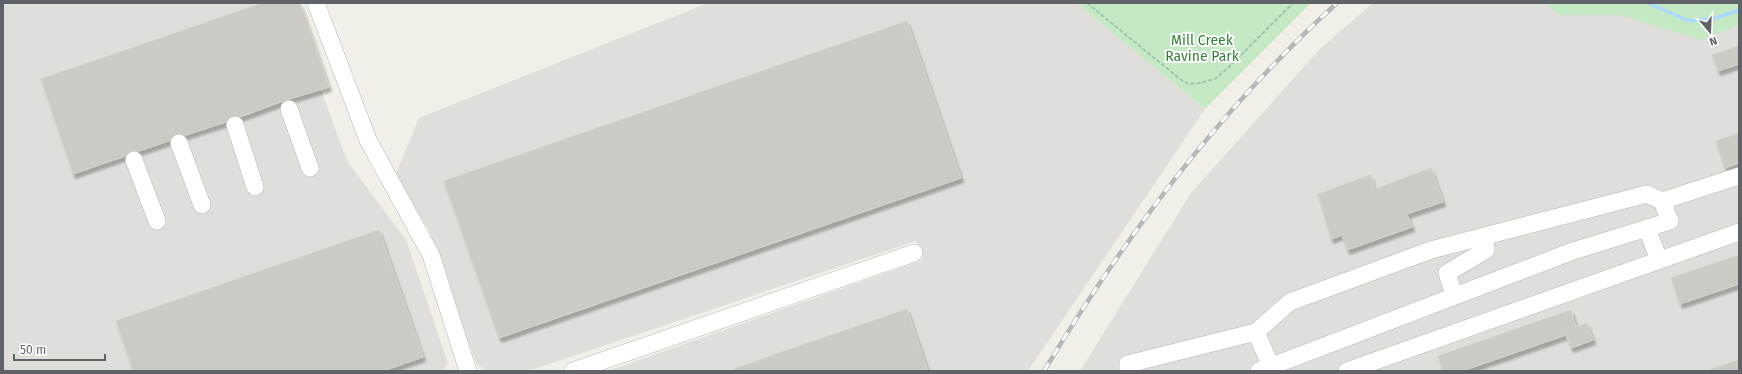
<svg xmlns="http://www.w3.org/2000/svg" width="1742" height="374" font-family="'Fira Sans',sans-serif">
	<defs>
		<filter id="shadow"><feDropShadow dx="2.5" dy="4.5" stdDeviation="1" flood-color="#0004"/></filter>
	</defs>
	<rect width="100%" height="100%" fill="#f1efe8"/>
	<g fill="#e0deda">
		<polygon points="3,3 289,3 347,161 406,240 448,363 443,371 3,371"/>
		<polygon points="708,3 1076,3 1205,109 1028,371 608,371 923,260 916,241 528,371 486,371 476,363 430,232 395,176 419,118"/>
		<polygon points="1373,3 1739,3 1739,371 1080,371 1191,193 1319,50"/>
	</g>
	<g fill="#c5e8c5">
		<polygon points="1076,3 1311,3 1205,109"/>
		<polygon points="1545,3 1690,3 1691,6 1699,3 1739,3 1739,25 1700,40 1620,15 1559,15"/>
	</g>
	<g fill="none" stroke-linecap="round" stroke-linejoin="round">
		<polyline stroke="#aadaff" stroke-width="3.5" points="1648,3 1689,21 1716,18 1739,10"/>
	</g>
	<g fill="#cccac5" stroke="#d6d1c6" filter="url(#shadow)">
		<polygon points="263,3 300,3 329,87 286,100 240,117 232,116 226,122 186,135 176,134 169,141 139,151 131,151 125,156 73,174 41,79"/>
		<polygon points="907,21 961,178 499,338 444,181"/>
		<polygon points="1739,46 1739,64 1718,71 1712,55"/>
		<polygon points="1739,133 1739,163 1725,168 1716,141"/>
		<polygon points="1431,168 1443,202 1407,214 1412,227 1347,250 1342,235 1331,239 1318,194 1370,175 1375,189"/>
		<polygon points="379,230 423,357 383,371 133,371 116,321"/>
		<polygon points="1739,255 1739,284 1680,304 1671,278"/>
		<polygon points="907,309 928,371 734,371 734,369 782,352"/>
		<polygon points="1571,310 1576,327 1587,323 1593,340 1571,348 1566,335 1462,371 1443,371 1438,356"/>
		<polygon points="1739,360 1739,371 1711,371 1711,369"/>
	</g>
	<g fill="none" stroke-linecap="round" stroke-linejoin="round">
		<g stroke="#b5b8bc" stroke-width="18">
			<g id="minor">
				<polyline points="316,3 368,140 431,255 468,371"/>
				<polyline points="289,109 310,168"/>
				<polyline points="235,125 255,187"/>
				<polyline points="179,143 202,205"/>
				<polyline points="134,160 157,221"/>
				<polyline points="1647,228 1659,260"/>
				<polyline points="1454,295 1447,273 1486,250 1484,237"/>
				<polyline points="1256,332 1273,371"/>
				<polyline points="573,371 914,253"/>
				<polyline points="1128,371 1128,364 1256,332 1290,302 1431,250 1647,194 1662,201 1739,176"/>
				<polyline points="1259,371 1573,251 1670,221 1662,201"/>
				<polyline points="1347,371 1739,232"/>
			</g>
		</g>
		<polyline stroke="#9cc7a9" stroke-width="2" stroke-dasharray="4 2" stroke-linecap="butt" points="1087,3 1180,79 1188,84 1200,83 1215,79 1229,67 1293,3"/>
		<use href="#minor" stroke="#fff" stroke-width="17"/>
		<g stroke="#b6b7b8" stroke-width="4.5">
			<path id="rail" d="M1044 371C1125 236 1220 109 1337 3"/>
		</g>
		<use href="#rail" stroke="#fff" stroke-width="3" stroke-dasharray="9" stroke-linecap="butt"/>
	</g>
	<g text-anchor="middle" stroke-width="4" stroke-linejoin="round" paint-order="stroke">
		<g font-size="14" fill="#348238" stroke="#fff">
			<text x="1202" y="45">Mill Creek<tspan x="1202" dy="16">Ravine Park</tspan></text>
		</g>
	</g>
	<rect width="1742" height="374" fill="none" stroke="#5f6368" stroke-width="8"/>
	<g transform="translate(1710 32) rotate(161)" stroke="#ffffff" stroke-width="3" paint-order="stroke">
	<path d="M0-3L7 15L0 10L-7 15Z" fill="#5f6368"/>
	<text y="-6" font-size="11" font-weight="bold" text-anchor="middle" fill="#5f6368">N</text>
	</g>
	<path d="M14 354v6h91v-6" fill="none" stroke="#5f6368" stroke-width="2"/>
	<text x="20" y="354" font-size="12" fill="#5f6368" stroke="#ffffff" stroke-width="3" paint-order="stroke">50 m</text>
</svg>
